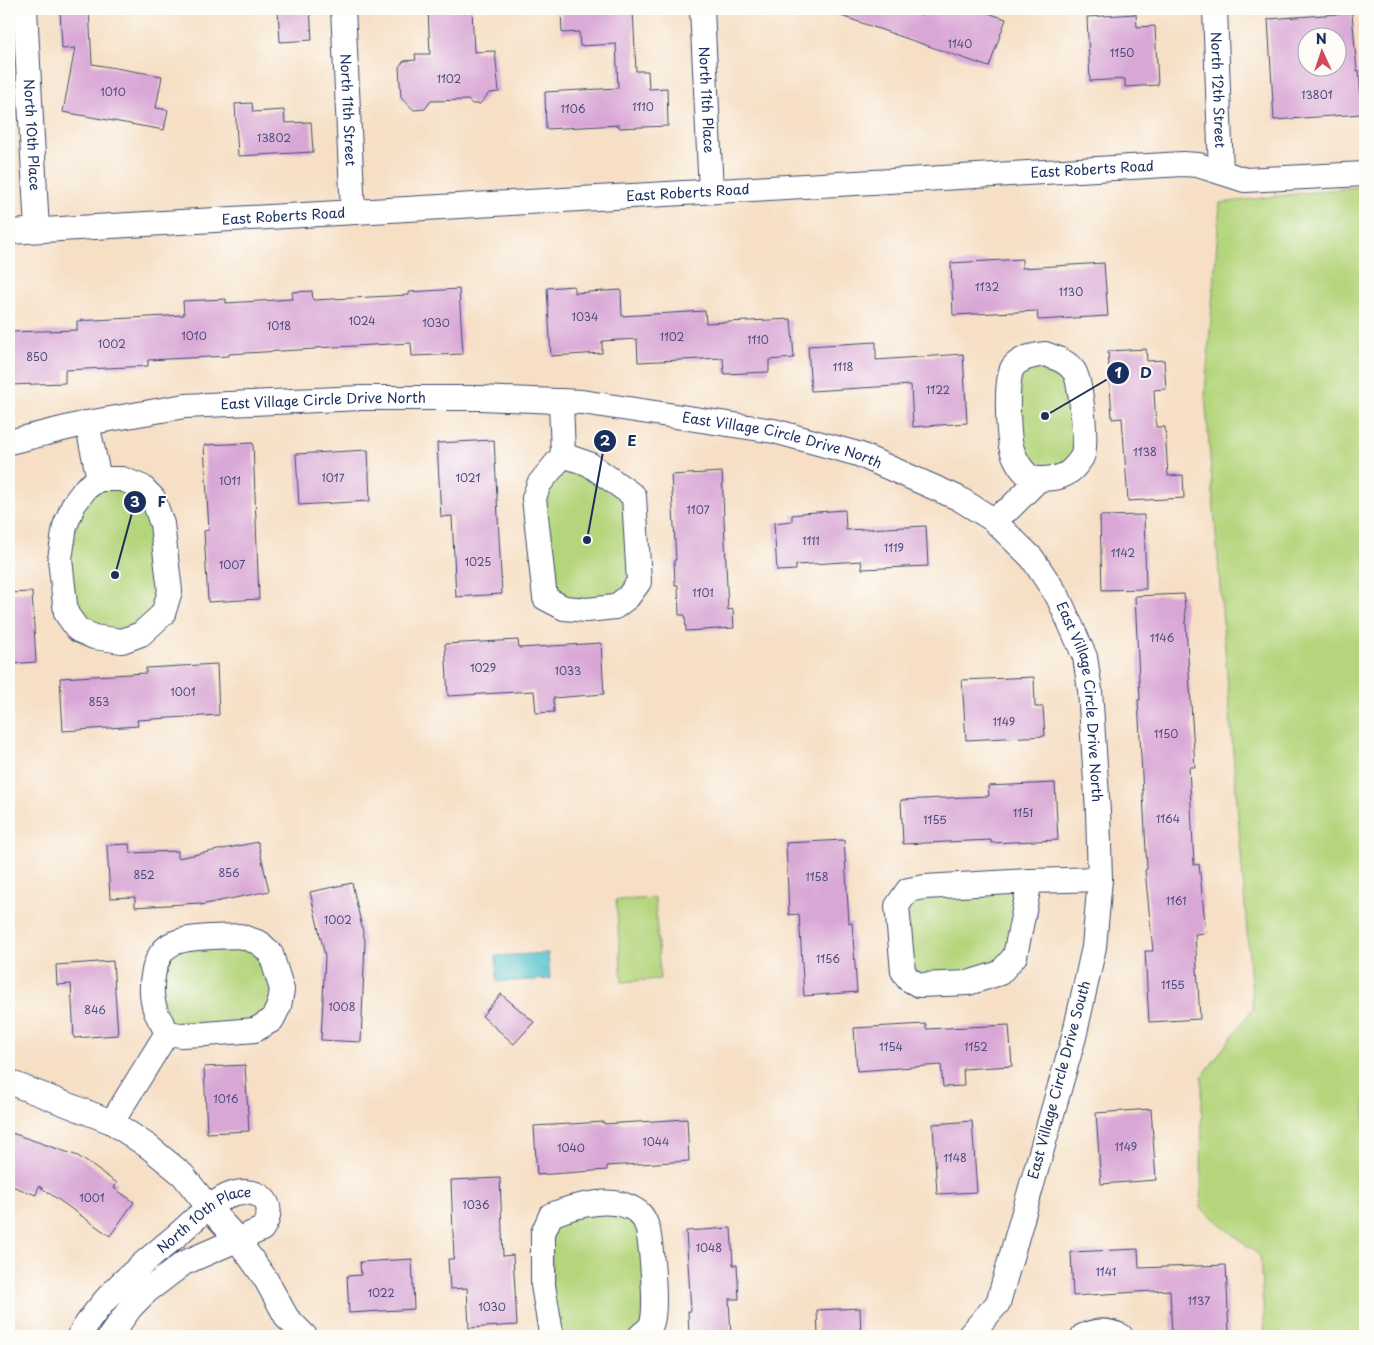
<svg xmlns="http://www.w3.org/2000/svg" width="1374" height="1345" font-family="'Playpen Sans',sans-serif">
	<rect width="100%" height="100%" fill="#fdfcf7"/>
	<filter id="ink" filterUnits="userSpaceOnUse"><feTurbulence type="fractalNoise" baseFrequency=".02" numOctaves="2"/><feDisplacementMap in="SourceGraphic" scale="10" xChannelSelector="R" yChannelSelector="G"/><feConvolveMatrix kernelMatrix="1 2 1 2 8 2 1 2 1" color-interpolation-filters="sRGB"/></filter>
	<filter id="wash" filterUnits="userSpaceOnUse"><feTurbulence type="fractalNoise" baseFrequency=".0096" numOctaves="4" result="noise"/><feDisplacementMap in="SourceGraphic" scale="20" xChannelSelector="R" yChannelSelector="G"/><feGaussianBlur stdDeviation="1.12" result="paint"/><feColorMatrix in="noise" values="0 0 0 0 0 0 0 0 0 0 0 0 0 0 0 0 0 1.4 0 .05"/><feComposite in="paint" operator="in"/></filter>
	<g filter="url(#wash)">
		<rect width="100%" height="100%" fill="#f6dfc5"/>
		<g fill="#b4d57c" stroke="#68826d">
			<polygon points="1365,186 1365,1336 1265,1336 1260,1256 1201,1208 1202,1077 1253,1008 1205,394 1220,203"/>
			<polygon points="1028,357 1074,371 1076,467 1028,475 1007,400"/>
			<polygon points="563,455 634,496 639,582 615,607 545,598 539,484"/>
			<polygon points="142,487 170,591 141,634 78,630 65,526 86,488"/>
			<polygon points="1030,881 1000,973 908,979 908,890"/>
			<polygon points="655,898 660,979 622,982 616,900"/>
			<polygon points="240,936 271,954 272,1020 181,1035 156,1012 162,953"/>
			<polygon points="597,1203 647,1228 640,1336 553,1336 551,1215"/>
		</g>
		<polygon fill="#56c3ce" stroke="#387996" points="548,953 550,979 497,982 496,956"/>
		<g id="blocks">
			<g fill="#d9a7d5" fill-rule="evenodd">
				<polygon points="60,9 89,9 92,64 162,76 156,108 168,110 164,130 63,112 75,48 62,49"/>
				<polygon points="278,9 310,9 312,40 280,42"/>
				<polygon points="428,9 472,9 474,52 495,51 499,92 489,93 480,104 472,104 468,100 431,101 425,109 414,110 401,98 399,67 404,61 416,60 415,54 430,54"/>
				<polygon points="561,9 633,9 636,71 648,71 649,89 667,88 668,126 619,128 619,125 546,129 545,92 618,88 616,44 580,46 579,32 562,33"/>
				<polygon points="830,9 905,9 922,15 925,9 976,9 1006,19 989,67 830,12"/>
				<path d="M1352 13 1357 71 1359 70 1362 114 1274 120 1268 19ZM1306 38H1336V68H1306Z"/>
				<polygon points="1136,14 1137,27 1155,26 1158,85 1125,87 1125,79 1090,81 1087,17"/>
				<polygon points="252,103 253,112 284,110 285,123 311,122 313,152 238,156 235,104"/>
				<polygon points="1022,259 1022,268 1104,263 1108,316 1038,320 1037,311 953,315 951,263"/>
				<polygon points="574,286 574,293 621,290 622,316 705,311 706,323 791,319 794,358 769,360 769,372 724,374 723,358 638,362 637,339 602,341 602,353 551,356 547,288"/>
				<polygon points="459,289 463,354 412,356 411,343 315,348 315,349 229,354 229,356 148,360 148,366 65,370 65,383 9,385 9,332 77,330 77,321 184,315 183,301 226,299 226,303 293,299 292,292 312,291 313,300 409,295 409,292"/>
				<polygon points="876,342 876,360 963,354 967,423 913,427 911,385 811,391 808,346"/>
				<polygon points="1146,349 1147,361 1164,360 1166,389 1154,390 1156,427 1165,427 1168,476 1183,475 1184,498 1128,501 1122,418 1112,419 1108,351"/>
				<polygon points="494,440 502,594 456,597 452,516 441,517 437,443"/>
				<polygon points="253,443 259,599 208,602 204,531 209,530 204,445"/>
				<polygon points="368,450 370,501 299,505 296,454"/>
				<polygon points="722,472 728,610 733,609 734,628 686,631 685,615 679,615 678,585 675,585 674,560 676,560 671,475"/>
				<polygon points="845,510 846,530 926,526 928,566 862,569 861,561 796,565 796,570 777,571 774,523 792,521 792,515 802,514 802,513"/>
				<polygon points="1144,515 1146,589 1102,590 1100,516"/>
				<polygon points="32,592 36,662 9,664 9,593"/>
				<polygon points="1184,594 1195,767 1189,767 1194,865 1199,864 1206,933 1195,934 1200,1019 1149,1022 1145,951 1153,951 1145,870 1147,869 1138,700 1140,700 1135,596"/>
				<polygon points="518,640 519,648 601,643 604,694 553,698 554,712 536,713 534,691 448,696 445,644"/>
				<polygon points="217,664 219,715 137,720 138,726 63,731 60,678 146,673 146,668"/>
				<polygon points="1034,677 1035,707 1043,707 1045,736 966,740 962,680"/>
				<polygon points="1055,783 1058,840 991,843 991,840 903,844 901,800 989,796 988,786"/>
				<polygon points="844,840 849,923 852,923 857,992 804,996 799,914 789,915 786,843"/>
				<polygon points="258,842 269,891 200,905 200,903 135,907 135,897 110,898 107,845 129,844 130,853 178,851 178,858"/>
				<polygon points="352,883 365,941 361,1042 321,1040 325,956 310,892"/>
				<polygon points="113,961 118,1035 74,1038 71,984 57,985 56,965"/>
				<polygon points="501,994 534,1022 514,1044 482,1016"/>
				<polygon points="926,1024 926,1029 1009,1025 1012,1066 963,1069 964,1086 943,1087 941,1065 857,1071 854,1028"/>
				<polygon points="245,1065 249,1131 207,1133 204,1067"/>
				<polygon points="1151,1109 1156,1180 1101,1184 1096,1113"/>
				<polygon points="687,1119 689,1161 607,1166 607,1170 537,1175 534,1126 604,1122 604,1124"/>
				<polygon points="972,1121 977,1192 937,1194 933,1124"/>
				<polygon points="9,1132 78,1156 117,1183 114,1188 134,1202 110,1236 39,1186 36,1195 9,1185"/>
				<polygon points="500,1178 503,1256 513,1255 517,1325 469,1328 467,1288 450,1289 448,1259 454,1259 451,1180"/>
				<polygon points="731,1228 733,1265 737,1265 739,1299 729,1299 731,1336 689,1336 688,1311 691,1311 686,1231"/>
				<polygon points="1138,1249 1139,1268 1226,1265 1229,1335 1172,1336 1170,1290 1073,1296 1071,1252"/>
				<polygon points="412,1259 414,1309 349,1313 347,1276 361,1275 360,1262"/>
				<polygon points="860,1308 861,1336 818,1336 817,1310"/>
			</g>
		</g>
	</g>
	<g filter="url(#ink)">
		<use href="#blocks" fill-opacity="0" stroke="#3c496d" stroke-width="1"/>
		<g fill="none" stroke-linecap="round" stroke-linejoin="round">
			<g stroke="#3c496d" stroke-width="26">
				<g id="minor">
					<path id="s1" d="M25 9 37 230"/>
					<path id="s2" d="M343 9 353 212"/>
					<path id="s3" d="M702 9 711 191"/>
					<path id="s4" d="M1215 9 1221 172"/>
					<path id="s5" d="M9 232 1183 164 1198 165 1245 180 1365 174"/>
					<path d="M1045 354C1056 358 1067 361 1074 371 1081 381 1088 447 1082 457 1075 468 1067 477 1053 478 1044 479 1036 481 1028 475 1020 469 1013 455 1011 446 1008 431 1005 378 1013 367 1021 357 1034 356 1045 354Z"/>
					<polyline points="561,401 563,455 539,484 534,498 545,598 564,608 587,610 615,607 628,597 639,582 634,496 589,464 563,455"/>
					<polyline points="87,423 99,479"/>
					<path id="s6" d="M9 442 87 423 185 406 361 398H480L582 402 774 431 858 454 958 498 992 519 1032 558 1058 597 1085 657 1090 690 1098 812 1100 879 1094 947 1074 1037 998 1303 969 1336"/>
					<polygon points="99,479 122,479 142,487 153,498 162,524 170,591 163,614 141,634 122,641 94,637 78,630 66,613 60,559 65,526 74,504 86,488"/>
					<polyline points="992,519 1009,509 1038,480"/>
					<polyline points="1030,881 1015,956 1000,973 968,983 919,985 908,979 903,971 897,906 908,890 925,887 1030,881 1100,879"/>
					<path d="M240 936 260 943 271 954 282 990 279 1006 272 1020 255 1030 206 1034 181 1035 167 1033C164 1026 159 1019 156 1012 148 991 151 953 174 943 189 936 223 937 240 936Z"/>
					<polyline points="9,1082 112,1122 149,1147 183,1175 209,1208 237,1239 265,1278 287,1318 305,1336"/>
					<polyline points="112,1122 167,1033"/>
					<path id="s7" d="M79 1336C106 1291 137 1269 176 1236 192 1222 208 1205 227 1196 255 1184 281 1201 262 1229L184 1263 146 1292 131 1307 110 1336"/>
					<path d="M553 1336 551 1333 543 1285V1233L551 1215C576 1205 616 1194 639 1213 643 1216 647 1225 648 1230 651 1247 658 1311 651 1325 649 1329 643 1333 640 1336"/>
					<path d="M1083 1336C1095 1330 1108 1330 1121 1336"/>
				</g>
			</g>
			<use href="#minor" stroke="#fff" stroke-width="24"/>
		</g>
	</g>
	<g text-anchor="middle" stroke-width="4" stroke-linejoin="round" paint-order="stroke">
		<g font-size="11" fill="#4a4d7c">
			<text x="960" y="48">1140</text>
			<text x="1122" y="57">1150</text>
			<text x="449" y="83">1102</text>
			<text x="113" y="96">1010</text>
			<text x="1317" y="99">13801</text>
			<text x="643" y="111">1110</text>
			<text x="573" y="113">1106</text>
			<text x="274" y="142">13802</text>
			<text x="987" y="291">1132</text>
			<text x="1071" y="296">1130</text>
			<text x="585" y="321">1034</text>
			<text x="362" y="325">1024</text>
			<text x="436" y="327">1030</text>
			<text x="279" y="330">1018</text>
			<text x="194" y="340">1010</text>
			<text x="672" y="341">1102</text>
			<text x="758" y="344">1110</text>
			<text x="112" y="348">1002</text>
			<text x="37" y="361">850</text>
			<text x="843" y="371">1118</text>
			<text x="938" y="394">1122</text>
			<text x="1145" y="456">1138</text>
			<text x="333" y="482">1017</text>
			<text x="468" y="482">1021</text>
			<text x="230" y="485">1011</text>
			<text x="698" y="514">1107</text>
			<text x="811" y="545">1111</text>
			<text x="894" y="552">1119</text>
			<text x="1123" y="557">1142</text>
			<text x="478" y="566">1025</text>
			<text x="232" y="569">1007</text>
			<text x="703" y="597">1101</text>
			<text x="1162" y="642">1146</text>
			<text x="483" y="672">1029</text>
			<text x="568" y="675">1033</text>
			<text x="183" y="696">1001</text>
			<text x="99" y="706">853</text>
			<text x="1004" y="726">1149</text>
			<text x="1166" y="738">1150</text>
			<text x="1023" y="817">1151</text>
			<text x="1168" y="823">1164</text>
			<text x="935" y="824">1155</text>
			<text x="229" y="877">856</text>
			<text x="144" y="879">852</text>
			<text x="817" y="881">1158</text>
			<text x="1176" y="905">1161</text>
			<text x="338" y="924">1002</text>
			<text x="828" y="963">1156</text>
			<text x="1173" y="989">1155</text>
			<text x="342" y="1011">1008</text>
			<text x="95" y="1014">846</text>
			<text x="891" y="1051">1154</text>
			<text x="976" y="1051">1152</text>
			<text x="226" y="1103">1016</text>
			<text x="656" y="1146">1044</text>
			<text x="1126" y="1151">1149</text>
			<text x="571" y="1152">1040</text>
			<text x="955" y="1162">1148</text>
			<text x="92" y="1202">1001</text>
			<text x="476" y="1209">1036</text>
			<text x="709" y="1252">1048</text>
			<text x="1106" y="1276">1141</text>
			<text x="381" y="1297">1022</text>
			<text x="1199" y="1305">1137</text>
			<text x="492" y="1311">1030</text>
		</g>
		<g font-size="14" fill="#1b2f5e" stroke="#fdfcf7">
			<text dy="5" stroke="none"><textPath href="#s4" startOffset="81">North 12th Street</textPath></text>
			<text dy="5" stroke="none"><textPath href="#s3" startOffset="91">North 11th Place</textPath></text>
			<text dy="5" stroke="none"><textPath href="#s2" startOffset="101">North 11th Street</textPath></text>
			<text dy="5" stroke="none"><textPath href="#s1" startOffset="126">North 10th Place</textPath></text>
			<text dy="5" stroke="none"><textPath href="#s5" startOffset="1085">East Roberts Road</textPath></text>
			<text dy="5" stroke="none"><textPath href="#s5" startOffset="680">East Roberts Road</textPath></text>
			<text dy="5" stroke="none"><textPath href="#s5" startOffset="275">East Roberts Road</textPath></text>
			<text dy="5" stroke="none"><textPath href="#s6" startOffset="318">East Village Circle Drive North</textPath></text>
			<text dy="5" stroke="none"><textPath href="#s6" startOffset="781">East Village Circle Drive North</textPath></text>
			<text dy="5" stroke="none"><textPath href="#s6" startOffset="1219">East Village Circle Drive North</textPath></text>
			<text transform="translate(1059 1080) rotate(-75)" y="5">East Village Circle Drive South</text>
			<text dy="5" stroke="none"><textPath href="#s7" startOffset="174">North 10th Place</textPath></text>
		</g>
	</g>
	<path fill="none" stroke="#1b2f5e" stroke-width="2" d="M1045 416L1118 373M587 540L605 441M115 575L135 502"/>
	<g fill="#1b2f5e" stroke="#fdfcf7" stroke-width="2">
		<circle cx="1045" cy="416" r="5"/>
		<circle cx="587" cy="540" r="5"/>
		<circle cx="115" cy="575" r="5"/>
		<circle cx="1118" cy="373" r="12"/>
		<circle cx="605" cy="441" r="12"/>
		<circle cx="135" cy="502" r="12"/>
	</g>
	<g font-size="15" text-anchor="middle" font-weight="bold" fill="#fff">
		<text x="1118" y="378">1</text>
		<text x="605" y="446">2</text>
		<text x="135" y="507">3</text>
	</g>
	<g font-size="15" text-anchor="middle" font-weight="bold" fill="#1b2f5e" stroke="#fdfcf7" stroke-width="4" stroke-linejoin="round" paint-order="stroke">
		<text x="1146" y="378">D</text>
		<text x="632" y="446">E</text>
		<text x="162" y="507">F</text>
	</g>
	<rect width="1374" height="1345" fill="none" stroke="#fdfcf7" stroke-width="30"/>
	<g transform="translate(1322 52) rotate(357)"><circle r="24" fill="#fdfcf7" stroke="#a3aaba"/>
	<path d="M0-4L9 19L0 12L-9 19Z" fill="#d1495b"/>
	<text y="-8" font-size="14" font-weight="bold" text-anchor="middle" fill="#1b2f5e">N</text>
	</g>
</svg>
